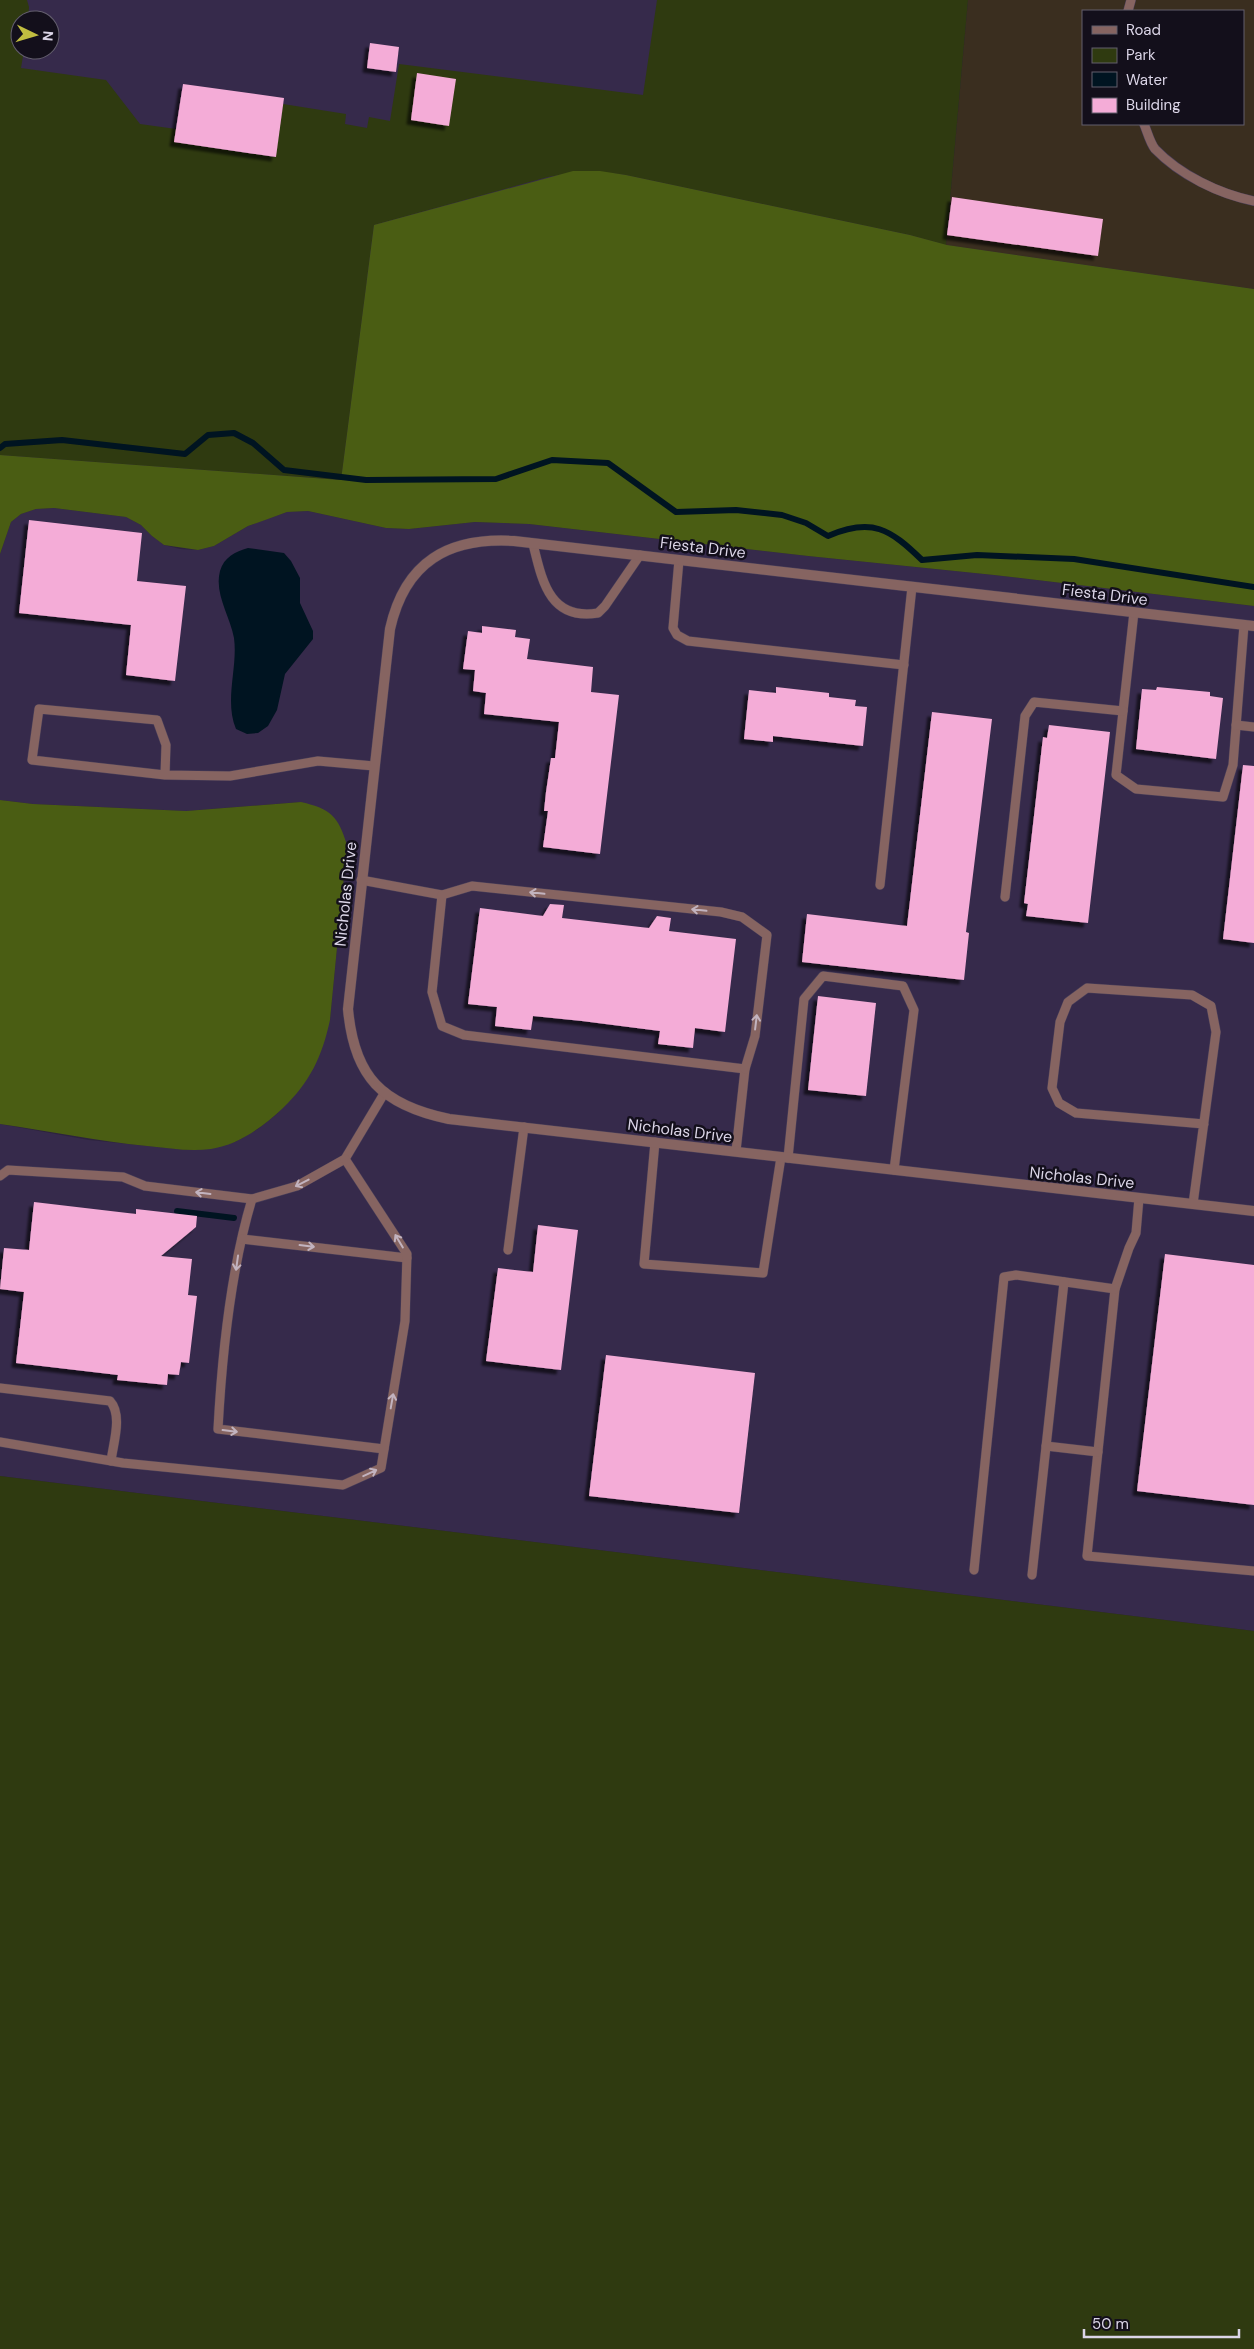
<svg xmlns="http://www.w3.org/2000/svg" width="1254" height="2349" font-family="'DM Sans',sans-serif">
	<defs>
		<filter id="shadow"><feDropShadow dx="-4.5" dy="4.5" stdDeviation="1" flood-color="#0009"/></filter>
	</defs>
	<rect width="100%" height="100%" fill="#2d233e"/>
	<path fill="#3a2e1f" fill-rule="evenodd" d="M968 0H1254V289L946 245ZM1083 11H1243V124H1083Z"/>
	<g fill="#362a4b" fill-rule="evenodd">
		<path d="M0 0H960L0 455ZM20 20H50V50H20Z"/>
		<polygon points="54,508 126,517 141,525 152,536 164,545 180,549 198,550 214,546 248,526 287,512 308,511 386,528 409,529 475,522 529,524 808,556 994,575 1254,606 1254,1631 0,1476 0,1124 89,1140 187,1150 235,1142 258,1129 278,1113 330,1020 347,845 301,802 186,811 33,804 0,800 0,554 11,522 21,514 36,509"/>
	</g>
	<g fill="#2f3a10">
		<path d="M0 0H27L29 7 28 20H20V50H24L21 68 106 80 140 124 176 129 175 142 275 157 283 104 346 114 345 124 367 128 369 117 390 121 399 64 643 95 657 0H968L946 245 910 235 626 175C598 171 575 171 548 177L374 225 341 480 0 455Z"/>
		<polygon points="0,1476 1254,1631 1254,2349 0,2349"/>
	</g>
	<g fill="#4a5d13">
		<polygon points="573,171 600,171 626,175 910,235 947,245 1254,289 1254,606 994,575 808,556 529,524 475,522 409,529 386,528 308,511 287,512 268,519 248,526 214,546 198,550 164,545 152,536 141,525 126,517 54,508 36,509 21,514 11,522 0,554 0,455 341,480 374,225"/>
		<path d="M0 800 33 804 186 811 301 802C331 809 338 816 347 845L330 1020C322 1057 310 1082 283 1108 263 1127 238 1145 211 1149 190 1152 168 1148 147 1146 97 1141 49 1131 0 1124Z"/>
	</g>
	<path fill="#001421" d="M248 548 284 553 291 561 300 578V603L313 631V639L285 674 277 710 268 726 258 733 247 734 236 729C224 700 238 668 234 638 230 616 214 594 220 571 224 557 235 552 248 548Z"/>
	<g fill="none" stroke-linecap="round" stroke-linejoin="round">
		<g stroke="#001421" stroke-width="6">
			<path d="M0 448 5 444 62 440 185 454 208 435 234 433 253 443 284 470 366 480 496 479 552 460 608 463 676 512 736 510 782 515 806 523 828 536C872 517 890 529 922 560L977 555 1074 559 1254 587"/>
			<polyline points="177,1211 234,1218"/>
		</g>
	</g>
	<g fill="#f4acd7" filter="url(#shadow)">
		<polygon points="370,43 399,47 396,72 367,68"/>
		<polygon points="417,73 456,79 449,126 411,120"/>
		<polygon points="183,84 284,98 276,157 174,142"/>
		<polygon points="952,197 1103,219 1098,256 947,235"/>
		<polygon points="29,520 142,533 137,581 186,586 175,681 126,675 131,625 19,613"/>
		<polygon points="482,626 516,630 515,637 530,639 527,659 593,667 591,692 619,695 600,854 543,847 548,811 544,811 546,792 551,758 555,758 559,722 484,714 486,693 473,691 475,670 463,669 468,631 482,633"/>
		<polygon points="776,687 829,693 829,697 856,700 855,706 867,707 863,746 773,736 773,742 744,739 749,690 776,693"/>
		<polygon points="1157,687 1210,692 1210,696 1223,698 1216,759 1136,749 1142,689 1156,690"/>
		<polygon points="932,712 992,719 966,932 969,933 964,980 802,962 807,914 907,926"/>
		<polygon points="1049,725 1110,732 1088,923 1026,916 1028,904 1024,903 1043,737 1047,738"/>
		<polygon points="1243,765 1254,766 1254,943 1223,939"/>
		<polygon points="550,904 564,905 562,918 649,928 657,916 671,918 669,931 736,939 725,1032 695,1028 693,1048 658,1044 660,1031 582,1021 533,1016 531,1030 495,1026 497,1007 468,1004 480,908 543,916"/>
		<polygon points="818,996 876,1003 866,1096 808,1090"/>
		<polygon points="34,1202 136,1214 136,1209 197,1216 196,1227 161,1256 192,1259 188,1295 197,1296 189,1363 181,1362 179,1375 168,1374 167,1385 117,1380 118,1375 16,1363 24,1292 0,1289 4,1248 29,1250"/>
		<polygon points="538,1225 578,1230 561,1370 486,1361 498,1268 533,1272"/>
		<polygon points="1165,1254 1254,1265 1254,1505 1137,1491"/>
		<polygon points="606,1355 755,1373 739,1513 589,1496"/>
	</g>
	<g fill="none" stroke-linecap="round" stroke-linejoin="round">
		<g stroke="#493f59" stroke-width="10">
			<g id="lane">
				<polyline points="1128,11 1131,0"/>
				<path d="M1144 124C1147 131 1150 143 1155 149 1180 175 1219 194 1254 201"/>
				<path d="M533 544C542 580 549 621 598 613L605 606 640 555"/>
				<polyline points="679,560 673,628 677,635 688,641 904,665"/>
				<polyline points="1134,612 1116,775 1136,789 1223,797 1233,765 1244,625"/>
				<polyline points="1236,725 1254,727"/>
				<polyline points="165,775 166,745 157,720 39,709 32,760 165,775 230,776 318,761 374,766"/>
				<polyline points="361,880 442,895 432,992 442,1026 464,1035 745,1069 736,1151"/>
				<polyline points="880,885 912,587"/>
				<polyline points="442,895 472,886 721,912 742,917 767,935 755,1036 745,1069"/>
				<polyline points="1005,897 1025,716 1034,702 1123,711"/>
				<polyline points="655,1142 644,1264 763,1273 781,1157"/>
				<polyline points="788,1158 804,999 823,976 903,986 914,1010 894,1170"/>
				<polyline points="0,1176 8,1170 123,1177 145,1186 252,1199 297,1186 345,1159 385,1092"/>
				<polyline points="1139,1198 1136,1233 1129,1248 1115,1289 1087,1556 1254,1571"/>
				<path d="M252 1199C230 1272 222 1354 218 1429L384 1449"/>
				<polyline points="1193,1204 1216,1032 1211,1006 1192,995 1087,988 1068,1002 1060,1022 1052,1088 1059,1103 1076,1113 1204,1124"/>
				<polyline points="242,1239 407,1258"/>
				<polyline points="508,1250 524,1127"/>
				<path d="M0 1388 110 1401C123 1415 113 1444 111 1461"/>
				<polyline points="0,1442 123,1463 343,1485 381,1468 405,1321 407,1254 345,1159"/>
				<polyline points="1046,1446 1098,1452"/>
				<polyline points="974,1570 1004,1277 1016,1275 1115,1289"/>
				<polyline points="1032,1575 1064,1282"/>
			</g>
		</g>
		<g stroke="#493f59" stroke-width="11">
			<path id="street" d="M1254 626 514 541C448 537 405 562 390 629L348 1009C354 1077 382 1105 449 1119L1254 1211"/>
		</g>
		<use href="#lane" stroke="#866461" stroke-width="9"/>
		<use href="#street" stroke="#866461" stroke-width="10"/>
	</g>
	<defs><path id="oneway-shaft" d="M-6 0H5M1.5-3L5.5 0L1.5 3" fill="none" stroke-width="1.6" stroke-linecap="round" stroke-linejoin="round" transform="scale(1.25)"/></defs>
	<g stroke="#c2b3bf">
		<use href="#oneway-shaft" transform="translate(537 893) rotate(-174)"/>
		<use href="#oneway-shaft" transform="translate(699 910) rotate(-174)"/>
		<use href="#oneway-shaft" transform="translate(756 1022) rotate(-83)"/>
		<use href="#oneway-shaft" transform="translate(302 1183) rotate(153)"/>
		<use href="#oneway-shaft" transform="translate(203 1193) rotate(-173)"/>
		<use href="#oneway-shaft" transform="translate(399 1241) rotate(-121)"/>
		<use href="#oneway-shaft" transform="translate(307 1246) rotate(7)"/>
		<use href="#oneway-shaft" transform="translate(237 1263) rotate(98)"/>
		<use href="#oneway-shaft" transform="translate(392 1401) rotate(-80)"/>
		<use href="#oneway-shaft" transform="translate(230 1431) rotate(7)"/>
		<use href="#oneway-shaft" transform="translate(370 1473) rotate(-25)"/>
	</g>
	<g text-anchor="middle" stroke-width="5" stroke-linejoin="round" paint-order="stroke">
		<g font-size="16" fill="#dbd5e7" stroke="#130f1b">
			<text transform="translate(703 547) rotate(7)" y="6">Fiesta Drive</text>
			<text transform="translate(1105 594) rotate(7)" y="6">Fiesta Drive</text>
			<text transform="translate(345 894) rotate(-84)" y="6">Nicholas Drive</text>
			<text transform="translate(680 1130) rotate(7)" y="6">Nicholas Drive</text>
			<text transform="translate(1082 1177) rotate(6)" y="6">Nicholas Drive</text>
		</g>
	</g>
	<rect x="1082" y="10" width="162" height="115" fill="#130f1b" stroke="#635e6d"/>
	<rect x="1092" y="26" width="25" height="8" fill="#866461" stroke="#635e6d"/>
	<text x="1126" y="35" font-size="15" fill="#dbd5e7">Road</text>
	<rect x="1092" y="48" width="25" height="15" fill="#2f3a10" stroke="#635e6d"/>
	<text x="1126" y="60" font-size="15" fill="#dbd5e7">Park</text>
	<rect x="1092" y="72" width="25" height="15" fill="#001421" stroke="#635e6d"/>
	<text x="1126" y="85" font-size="15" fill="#dbd5e7">Water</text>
	<rect x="1092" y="98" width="25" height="15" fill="#f4acd7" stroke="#635e6d"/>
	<text x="1126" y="110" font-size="15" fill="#dbd5e7">Building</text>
	<g transform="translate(35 35) rotate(95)"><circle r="24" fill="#130f1b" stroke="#635e6d"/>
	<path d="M0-4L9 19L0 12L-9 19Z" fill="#c1bd40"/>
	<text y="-8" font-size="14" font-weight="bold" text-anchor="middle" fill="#dbd5e7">N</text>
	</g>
	<path d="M1084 2329v8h155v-8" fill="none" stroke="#dbd5e7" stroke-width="2.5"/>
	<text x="1092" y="2329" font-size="15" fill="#dbd5e7" stroke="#130f1b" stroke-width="4" paint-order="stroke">50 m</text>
</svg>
